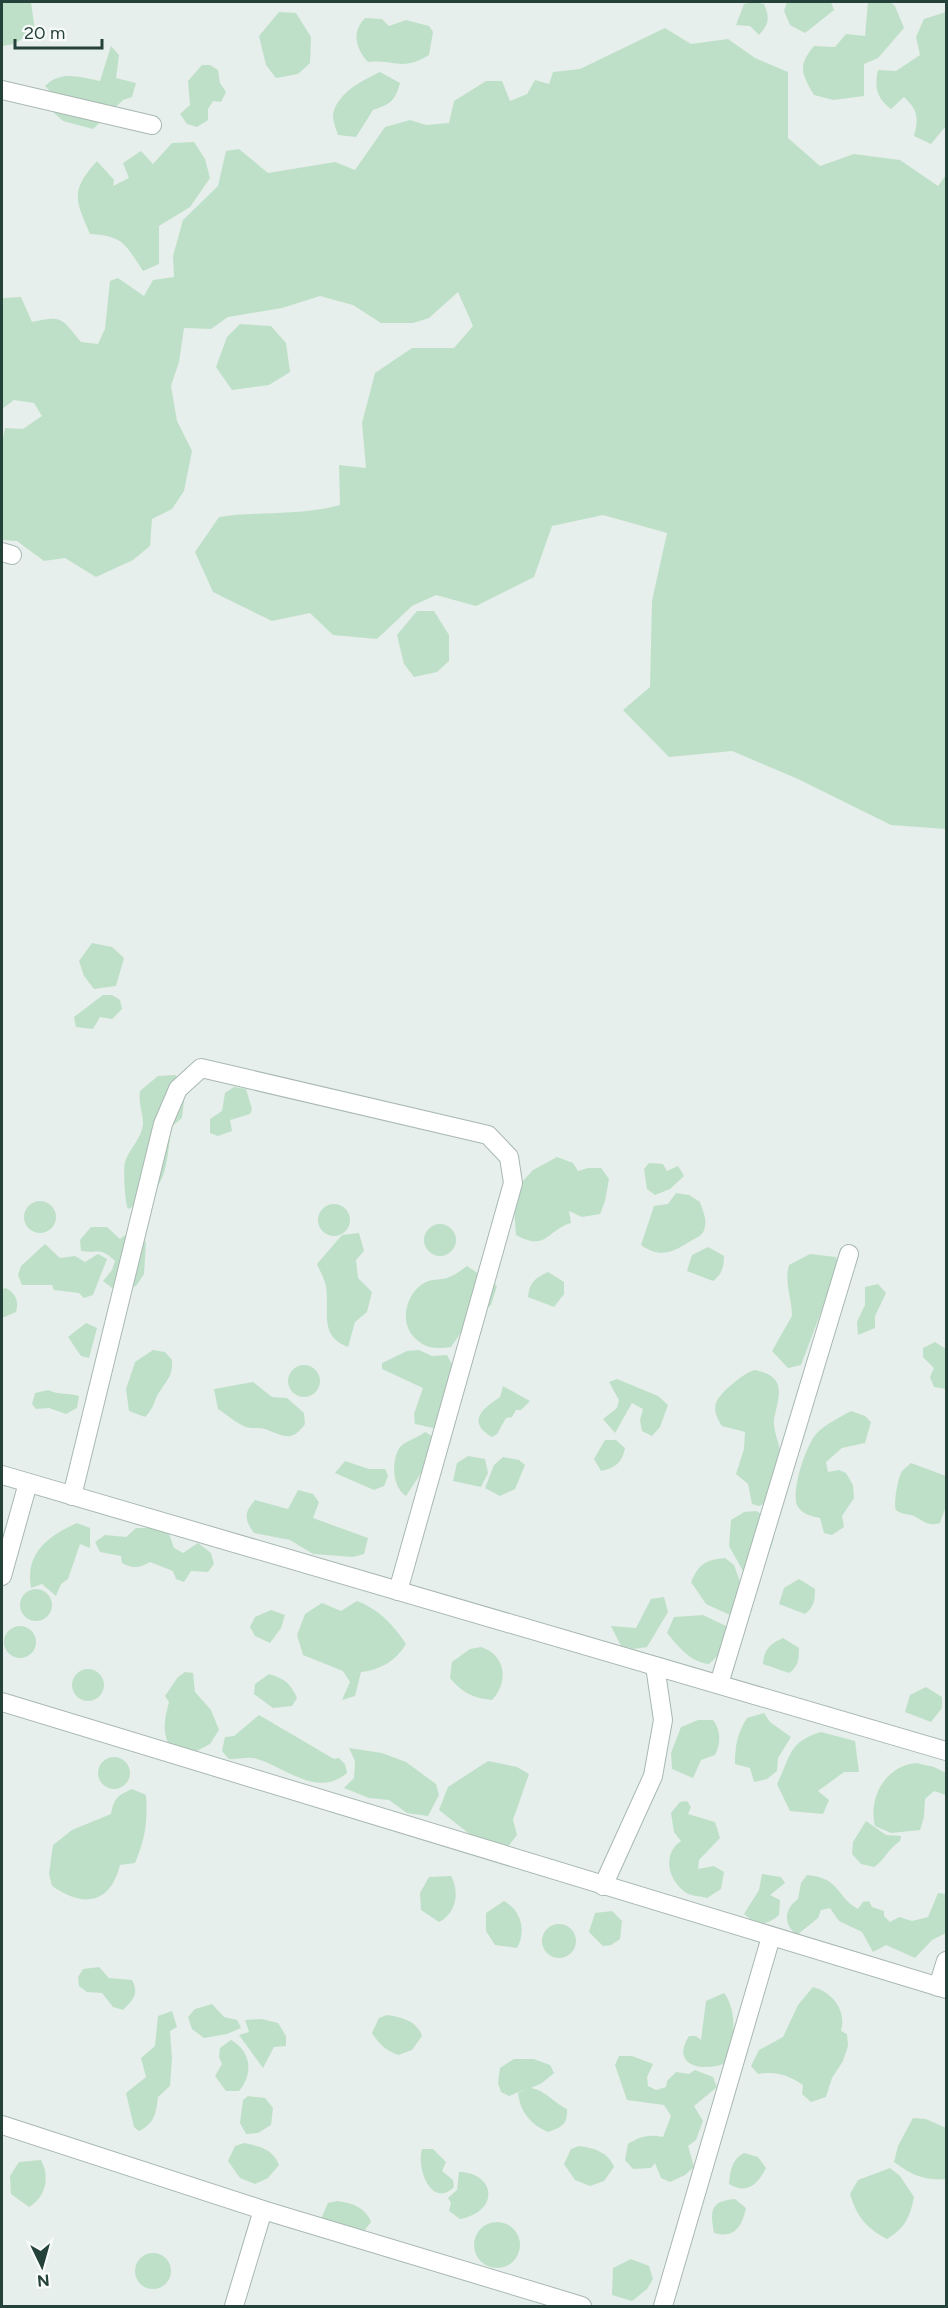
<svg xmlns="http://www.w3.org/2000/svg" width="948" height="2308" font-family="Figtree,sans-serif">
	<rect width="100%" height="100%" fill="#e6efeb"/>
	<g fill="#bfe0c8">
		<polygon points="2,2 31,2 35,31 14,44 2,46"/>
		<path d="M754 2 764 4C770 18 769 24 759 35L750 26 736 25 744 4Z"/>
		<polygon points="787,2 831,2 834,10 805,33 790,25 784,11"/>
		<path d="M868 2H890L895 6 904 28 878 58 864 64V96L833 100 814 95C802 74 797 66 814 46L835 47 846 34 865 36Z"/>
		<polygon points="279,12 296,13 311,37 310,63 298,74 276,78 266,65 259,36"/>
		<path d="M946 12V126L931 144 914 136C919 118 918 110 904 97L891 109C877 98 874 88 878 70L896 71 920 55 916 37 924 19Z"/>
		<path d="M365 18 382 19 389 26 406 20 429 26 433 32 429 55C401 72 396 59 368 62 356 49 351 32 365 18Z"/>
		<path d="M665 28 691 44 728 39 755 58 788 72V138L820 166 854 154 900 160 938 186 946 175V829L891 825 798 779 732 751 669 757 623 710 650 687 652 601 667 533 603 515 552 526 534 577 476 606 436 595 412 606 377 639 333 635 310 613 272 621 213 592 195 552 219 517C260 511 300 516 340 505L339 465 366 468 362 423 375 373 412 348H454L473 326 458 292 429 318 413 323H381L353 305 320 296 282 308 228 317 211 329 184 328 179 362 171 386 177 421 192 451 184 491 172 509 152 519 150 546 133 560 96 577 65 558 44 561 17 541 2 540V443L5 428 23 429 42 416 34 403 14 400 2 409 3 298 21 297 32 322C63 315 61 318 81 342L98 344 105 329 110 281 118 278 144 296 153 280 174 277 173 256 183 220 218 186 226 151 239 149 268 173 335 162 355 170 385 127 410 120 426 125 449 123 454 101 486 81H502L510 101 527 94 535 80 549 84 553 72 580 69Z"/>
		<path d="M111 46 119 55 116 78 136 83 132 97 123 100 93 129 63 121 53 112 50 91 45 86C60 70 80 77 100 81Z"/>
		<polygon points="202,65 210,65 218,70 220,83 226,92 221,102 213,101 208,109 208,120 197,127 187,124 180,114 190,105 188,81"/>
		<path d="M380 72 400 83C395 101 391 104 373 110L356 137 338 135C336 129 333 121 333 116 335 94 363 80 380 72Z"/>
		<path d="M194 142 205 159 210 178 190 207 159 226V264L143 271C125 244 124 236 90 234 75 199 70 191 97 161L114 180 113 186 129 178 123 163 141 151 153 164 172 143Z"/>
		<polygon points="240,324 271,326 286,343 290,372 269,385 232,390 216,367 227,337"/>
		<polygon points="417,611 434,611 449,635 449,661 437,672 414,677 404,664 397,635"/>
		<polygon points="92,943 112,947 124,958 116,986 94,989 84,976 79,961"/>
		<polygon points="103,995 112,995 120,1000 122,1009 112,1019 100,1017 93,1029 76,1027 74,1017"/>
		<path d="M175 1075 186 1085 182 1118 172 1126C165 1165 170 1191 128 1209 125 1203 123 1169 125 1162 129 1149 142 1138 143 1124 143 1112 138 1103 140 1091L158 1076Z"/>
		<polygon points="234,1087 246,1089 252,1109 250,1114 230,1120 232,1131 218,1136 210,1133 210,1119 222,1111 225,1093"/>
		<path d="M557 1157 573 1163 578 1171 588 1168H601L609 1179 605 1201 600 1214 582 1217 569 1211 571 1223C547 1230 547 1252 516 1235L513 1192 533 1170Z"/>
		<polygon points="649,1163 663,1164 667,1171 678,1166 684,1176 670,1189 655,1195 647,1189 644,1169"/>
		<path d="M676 1193 689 1195 700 1202C702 1209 707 1219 705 1226 704 1236 697 1237 689 1242 672 1253 659 1258 641 1245L654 1206 668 1204Z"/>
		<circle cx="40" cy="1217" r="16"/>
		<circle cx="334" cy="1220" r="16"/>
		<circle cx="440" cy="1240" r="16"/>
		<path d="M91 1227H107L120 1239 128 1233 146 1242 144 1274 136 1286 112 1288 103 1281 112 1270 115 1261C100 1246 97 1254 81 1251L80 1240Z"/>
		<path d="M359 1233 364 1251 356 1260 358 1278 372 1292 367 1312 355 1322 348 1347C318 1336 330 1311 326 1286 324 1278 320 1271 317 1264L342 1235Z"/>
		<polygon points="45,1244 60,1258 75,1256 85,1262 98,1254 107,1259 93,1295 84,1298 79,1293 54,1290 52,1285 22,1285 18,1275 21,1266"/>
		<path d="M708 1247 724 1256C724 1267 722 1274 713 1281L687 1271 692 1255Z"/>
		<path d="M810 1254 836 1257 841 1276 829 1302 824 1304 801 1365 788 1368 772 1351 792 1316C792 1297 784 1284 789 1265Z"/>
		<path d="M467 1266 497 1286 491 1305 466 1325 451 1347C434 1349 425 1349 413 1336 399 1320 407 1293 424 1283 431 1279 439 1280 447 1278 454 1276 461 1270 467 1266Z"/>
		<path d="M548 1272 564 1282V1294L554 1307 528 1297C529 1283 535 1278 548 1272Z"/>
		<polygon points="878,1284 886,1293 875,1316 875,1328 858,1335 857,1322 865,1305 865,1287"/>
		<path d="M6 1288C16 1294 19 1301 16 1312L2 1318V1289Z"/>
		<polygon points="86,1323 97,1328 89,1358 81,1356 68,1337"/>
		<polygon points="935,1342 946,1349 946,1389 934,1387 930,1377 934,1368 923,1357 923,1348"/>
		<path d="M153 1350 165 1352 172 1360C173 1375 168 1379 160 1391 153 1401 156 1406 145 1417L129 1411 126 1389 135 1362Z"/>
		<polygon points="419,1350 432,1356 447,1355 453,1366 438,1429 415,1424 414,1414 423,1388 382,1369 382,1363 407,1351"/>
		<circle cx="304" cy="1381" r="16"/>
		<path d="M755 1370C789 1377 778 1397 774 1420 773 1430 779 1442 780 1452 782 1466 772 1487 768 1502L759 1506 752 1504 748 1484 736 1474 744 1449 745 1432 722 1426C718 1420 713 1411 716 1403 720 1392 745 1372 755 1370Z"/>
		<polygon points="617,1379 658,1396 668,1405 660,1427 652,1436 642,1431 640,1420 643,1409 632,1403 615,1433 603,1419 617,1408 619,1400 609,1382"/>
		<path d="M253 1382 272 1397 287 1398 304 1413 305 1424C291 1444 282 1435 265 1429 259 1427 252 1429 246 1427 236 1423 227 1415 218 1409L214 1389Z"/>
		<path d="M503 1386 530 1401 521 1410H516L512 1417 506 1418 497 1434 492 1437C465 1421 484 1408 500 1397Z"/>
		<path d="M48 1390C59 1395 68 1393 79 1396L77 1408 66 1414 49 1408 36 1409 32 1404 35 1393Z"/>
		<path d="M851 1411 865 1416 871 1422 865 1443 842 1448 826 1462 828 1472 839 1470 846 1473 853 1485 854 1498 842 1516 844 1527 832 1535 824 1533 820 1518C811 1516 801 1514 797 1505 791 1490 806 1446 816 1434 825 1424 839 1418 851 1411Z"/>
		<path d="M425 1432 449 1445 441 1460 421 1473 406 1496C392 1487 391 1460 400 1447 405 1441 418 1438 425 1432Z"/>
		<path d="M605 1440H616L625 1448C622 1463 615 1468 601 1471L594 1459Z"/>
		<polygon points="468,1456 485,1459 488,1473 481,1487 453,1481 457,1463"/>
		<polygon points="503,1457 519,1460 525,1465 515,1489 500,1496 485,1488 494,1465"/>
		<polygon points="345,1461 369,1469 385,1469 388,1476 384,1486 374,1490 335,1473"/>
		<path d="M911 1463 946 1476V1506L940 1523C929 1527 923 1521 914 1516 908 1514 900 1514 896 1510 893 1506 898 1478 901 1473 903 1469 908 1466 911 1463Z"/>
		<path d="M298 1490 313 1494 319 1502 313 1518 368 1538 364 1554 353 1557 313 1554 290 1540 254 1533C244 1519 244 1513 255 1500L288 1509Z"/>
		<path d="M756 1511 773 1520C778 1539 768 1554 760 1572L743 1571 729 1546 731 1520 744 1512Z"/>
		<path d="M77 1523 90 1528V1548L80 1544 68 1579 61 1584 56 1596 42 1584 31 1588C25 1553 48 1536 77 1523Z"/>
		<path d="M136 1528H161L169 1534 174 1548 183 1553 198 1543 211 1553 214 1564 208 1572 191 1571 184 1582 176 1579 173 1571 150 1562C139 1568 133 1569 122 1563L121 1556 100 1552 95 1542 105 1535 126 1537Z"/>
		<path d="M725 1558 734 1565 744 1593 732 1616 706 1604 691 1582C699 1564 705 1560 725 1558Z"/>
		<path d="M799 1579 815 1589C815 1600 814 1607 805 1614L779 1604 784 1588Z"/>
		<circle cx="36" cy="1605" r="16"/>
		<polygon points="664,1597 668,1612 647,1647 634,1649 621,1646 611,1626 636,1628 651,1599"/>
		<path d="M357 1601C378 1609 393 1624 406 1644 396 1661 380 1670 361 1672L355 1696 342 1700 350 1682 343 1671 303 1655 297 1635 305 1614 322 1603 341 1611Z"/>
		<polygon points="271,1610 285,1615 281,1628 270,1643 255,1636 250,1627 255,1617"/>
		<path d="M703 1615 726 1626C729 1642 721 1654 709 1664 690 1662 679 1647 667 1633L674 1617Z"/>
		<circle cx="20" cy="1642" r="16"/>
		<path d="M783 1638 799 1648C799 1660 798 1667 789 1673L763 1664C764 1649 770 1644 783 1638Z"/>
		<path d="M481 1647C506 1655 509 1682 492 1700 472 1698 463 1693 450 1678L452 1662 470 1649Z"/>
		<circle cx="88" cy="1685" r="16"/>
		<path d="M185 1672 193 1673 195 1692 211 1710 219 1730 210 1744 189 1755 171 1749C162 1732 164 1721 169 1702L165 1696 178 1677Z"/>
		<path d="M269 1674C285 1679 290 1683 297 1698L292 1706 273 1708 254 1694 255 1684Z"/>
		<polygon points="926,1687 942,1697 942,1708 931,1722 905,1712 910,1695"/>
		<path d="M764 1713 770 1722 791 1737 778 1758 777 1771 767 1779 754 1782 750 1768 735 1764C735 1746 737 1734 747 1718Z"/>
		<path d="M259 1715 334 1759 339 1758 345 1764 347 1773C317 1798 287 1768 257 1759 248 1756 238 1760 229 1759L222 1751 225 1737 234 1736Z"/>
		<path d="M698 1720H713C721 1730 721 1744 715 1755L701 1760 693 1778 672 1769 671 1753 681 1727Z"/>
		<path d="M821 1732 855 1741 859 1772H844L818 1791 829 1800 823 1814 790 1811 777 1784C791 1756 788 1742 821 1732Z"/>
		<polygon points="349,1748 382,1753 406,1762 436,1784 439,1795 428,1816 407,1813 389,1800 369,1798 344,1788 354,1778 355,1761"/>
		<circle cx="114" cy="1773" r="16"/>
		<polygon points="488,1761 517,1767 529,1774 513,1820 517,1835 507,1848 481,1843 439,1810 448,1787"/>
		<path d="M916 1763 934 1767 946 1773V1795L934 1791 925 1799 924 1817 920 1830 891 1833 875 1826C868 1798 885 1766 916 1763Z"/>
		<path d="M132 1789 146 1795C148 1821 145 1840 135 1863L120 1865C110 1904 84 1908 52 1886L49 1874 53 1845 72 1830 111 1814C114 1798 118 1795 132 1789Z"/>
		<path d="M687 1801 691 1807 688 1814 715 1822 720 1838 699 1860 698 1869 714 1866 724 1872 721 1889 707 1898C700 1896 689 1896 684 1891 667 1878 663 1853 681 1841L674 1832 671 1813 680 1802Z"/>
		<path d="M866 1821 886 1835 901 1836 900 1841C887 1850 885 1860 874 1867L861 1864 852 1854 853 1842Z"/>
		<path d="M762 1874 781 1877 785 1883 770 1895 780 1900 779 1915C765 1927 757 1925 744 1914L759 1890Z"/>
		<path d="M807 1875C841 1878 835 1896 858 1909L863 1902 869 1901 872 1907 884 1911V1916L890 1922 899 1917 912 1921 928 1917 938 1893 946 1894V1933L932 1940 915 1958 886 1945 873 1952 862 1932 839 1921 830 1908 821 1910 818 1918 797 1935C783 1924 784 1909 798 1899L801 1883Z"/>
		<path d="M451 1876C460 1893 456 1913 439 1922L421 1910 420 1893 429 1877Z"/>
		<path d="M504 1901C522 1911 526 1932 517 1948L495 1945 486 1931V1913Z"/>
		<polygon points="612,1911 622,1921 620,1939 611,1945 603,1946 589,1932 595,1913"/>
		<circle cx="559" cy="1941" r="17"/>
		<path d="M99 1967 109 1978 132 1980C139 1994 134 1999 123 2010L113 2007 102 1993 87 1992 79 1986 78 1977 83 1969Z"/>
		<path d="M813 1987C832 1992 847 2010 841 2031L847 2034 848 2046 843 2061 832 2078 826 2097 811 2102 802 2094 803 2085C788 2075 776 2071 758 2074L751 2066 759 2050 783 2037 798 2005Z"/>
		<path d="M724 1993C738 2011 734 2041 728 2062 706 2073 669 2067 689 2036H696L701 2040 706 2001Z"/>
		<polygon points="212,2004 224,2017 237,2020 241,2028 227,2034 204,2038 192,2029 188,2017 195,2009"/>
		<path d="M172 2011 177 2027 170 2031 172 2058 170 2086 158 2097C156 2113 155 2123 139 2131L134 2127 126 2093 146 2077 141 2058 155 2046 158 2016Z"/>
		<path d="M387 2015C401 2017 417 2021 422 2036L412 2050 398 2055C385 2050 380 2045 372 2033L379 2018Z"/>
		<polygon points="262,2019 278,2023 286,2036 286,2046 274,2047 263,2068 239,2035 249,2032 245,2020"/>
		<path d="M231 2040C251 2051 254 2074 239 2091H226L215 2076 222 2064 219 2057 220 2048Z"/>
		<path d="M619 2056H632L653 2064 647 2077 648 2086 656 2090 666 2087 667 2081 676 2072 689 2074 695 2070 713 2077 717 2087 694 2106 703 2121 696 2140 688 2146 694 2167 685 2175 670 2182 661 2178 655 2163 651 2168 633 2169 625 2160 628 2144C640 2136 649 2134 663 2137L671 2116 664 2105 627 2100 615 2065Z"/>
		<path d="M514 2059H534L550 2065 554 2073 542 2083 531 2088C545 2090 554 2103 567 2109 568 2124 562 2127 548 2132 531 2125 520 2112 518 2093L526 2089 509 2096 501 2092 498 2083 500 2068Z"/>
		<polygon points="248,2096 265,2098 273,2108 271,2125 258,2133 246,2134 240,2123 243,2100"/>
		<path d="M913 2118 926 2119 946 2128V2179C924 2181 912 2175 894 2162L898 2146Z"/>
		<path d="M244 2143C259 2146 273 2149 279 2165L268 2178 255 2184 240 2178 228 2161 235 2146Z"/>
		<path d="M579 2146C594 2148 608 2152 614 2167L604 2181 590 2186 575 2180 564 2164 571 2149Z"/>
		<path d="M422 2149H433L446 2162 442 2171 453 2180 454 2187C432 2209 416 2169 422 2149Z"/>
		<path d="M744 2153 758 2157 766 2168C758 2184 747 2195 729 2184 730 2171 732 2159 744 2153Z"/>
		<path d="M41 2160C50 2177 46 2197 29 2207L11 2194 10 2176 19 2162Z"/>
		<path d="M890 2168 900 2176 914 2197C910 2217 905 2228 887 2239 866 2228 857 2217 850 2194L858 2180Z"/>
		<path d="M459 2172C494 2172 502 2211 460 2219L449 2211 451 2203 448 2198 457 2190Z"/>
		<path d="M735 2199 746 2208C742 2226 735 2239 714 2233 710 2211 710 2201 735 2199Z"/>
		<path d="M337 2201C352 2203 365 2207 371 2222L361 2235 321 2219 328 2203Z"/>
		<circle cx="497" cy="2245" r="23"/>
		<circle cx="153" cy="2271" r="18"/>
		<polygon points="631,2259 649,2266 653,2279 647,2289 632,2301 612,2295 613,2268"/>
	</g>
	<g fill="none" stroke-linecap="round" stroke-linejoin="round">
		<g stroke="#a8b8b2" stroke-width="20">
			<g id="minor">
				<polyline points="2,90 152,125"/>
				<polyline points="2,552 12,555"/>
				<polyline points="2,1475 946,1751"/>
				<polyline points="72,1496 163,1124 178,1089 201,1068 488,1135 509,1157 513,1183 398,1591"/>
				<polyline points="2,1576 28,1483"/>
				<polyline points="719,1684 849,1254"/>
				<polyline points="2,1702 946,1989"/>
				<polyline points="603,1886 653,1776 663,1720 655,1666"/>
				<polyline points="938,1987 946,1961"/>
				<polyline points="2,2125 263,2210 582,2306"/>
				<polyline points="234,2306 263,2210"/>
				<polyline points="663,2306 771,1937"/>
			</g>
		</g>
		<use href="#minor" stroke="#fff" stroke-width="18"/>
	</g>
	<rect width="948" height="2308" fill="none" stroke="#24423a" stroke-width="6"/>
	<g transform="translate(42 2266) rotate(175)" stroke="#f7fbf9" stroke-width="4.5" paint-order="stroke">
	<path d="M0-4.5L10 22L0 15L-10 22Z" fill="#24423a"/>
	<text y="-9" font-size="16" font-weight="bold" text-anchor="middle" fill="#24423a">N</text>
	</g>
	<path d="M15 39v9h87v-9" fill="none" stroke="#24423a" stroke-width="3"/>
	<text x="24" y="39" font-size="18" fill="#24423a" stroke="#f7fbf9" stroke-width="4.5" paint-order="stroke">20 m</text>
</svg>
